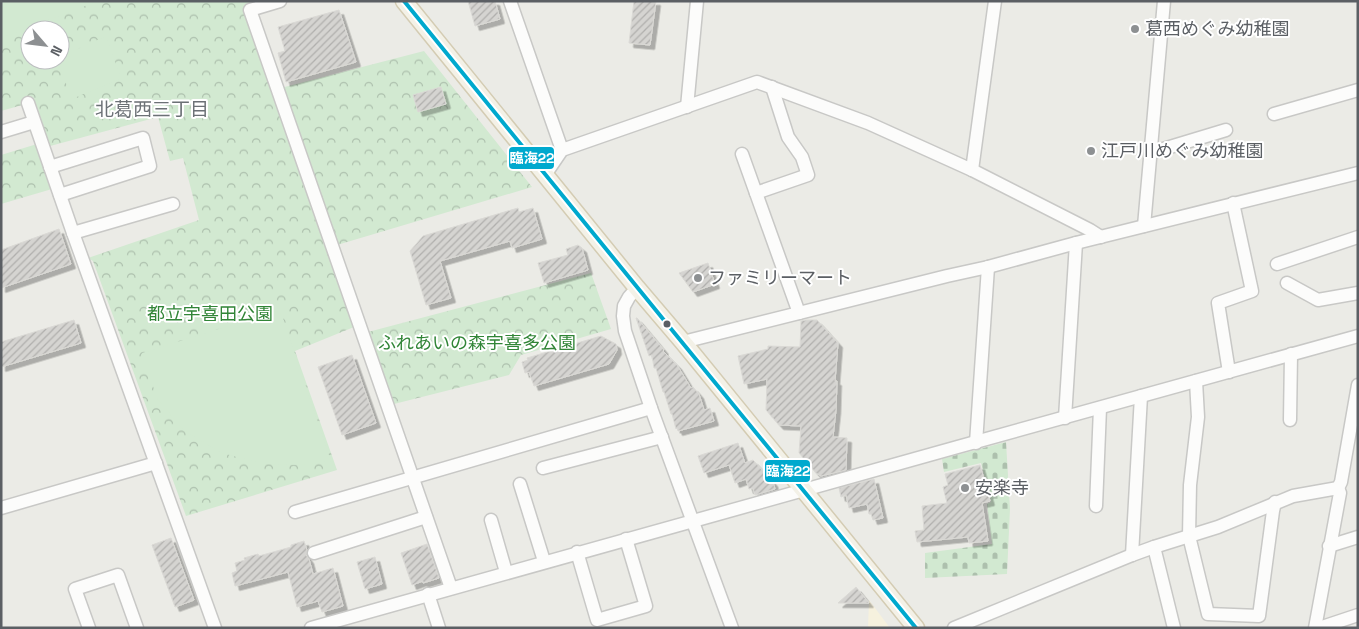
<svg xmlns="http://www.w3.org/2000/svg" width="1359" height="629" font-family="'Space Grotesk','Noto Sans JP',sans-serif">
	<defs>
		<pattern id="cemetery-stones" width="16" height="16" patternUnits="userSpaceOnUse" patternTransform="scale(1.25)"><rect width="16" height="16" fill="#d2e9d1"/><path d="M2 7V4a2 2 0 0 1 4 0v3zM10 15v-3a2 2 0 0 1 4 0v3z" fill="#adc0ad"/></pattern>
		<pattern id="park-crowns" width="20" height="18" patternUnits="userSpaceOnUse" patternTransform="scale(1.25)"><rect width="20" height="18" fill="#d2e9d1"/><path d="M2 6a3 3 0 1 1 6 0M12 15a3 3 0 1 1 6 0" fill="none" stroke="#adc0ad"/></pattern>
		<pattern id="building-hatch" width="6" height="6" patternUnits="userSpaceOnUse" patternTransform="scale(1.25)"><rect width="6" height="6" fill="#d5d4d1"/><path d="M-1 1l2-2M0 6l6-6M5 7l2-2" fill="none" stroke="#b0afad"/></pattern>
		<filter id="shadow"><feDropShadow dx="4.5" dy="4.5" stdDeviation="0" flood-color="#0004"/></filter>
	</defs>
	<rect width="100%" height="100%" fill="#ebebe6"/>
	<polygon fill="#f6f1de" points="869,600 890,628 868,628"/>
	<polygon fill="url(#cemetery-stones)" points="1006,442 1010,509 1007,574 925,578 925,553 992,544 987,504 991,502 981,463 944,472 942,459"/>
	<g fill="url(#park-crowns)" fill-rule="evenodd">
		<path d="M1 1H270L246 8 273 90 424 51 532 187 327 248 354 327 295 351 337 470 186 516 93 261 88 258 199 220 183 158 170 161 158 117 39 149 52 189 1 204V155L37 144 33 102 1 111ZM30 30H60V60H30Z"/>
		<polygon points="591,273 611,329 521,355 509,375 394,404 368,332"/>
	</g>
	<g fill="#d2e9d1">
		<polygon points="1,1 98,1 1,38"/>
		<polygon points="106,36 121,78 72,99 57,60 60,60 60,57"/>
		<polygon points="276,311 282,315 331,461 301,465 264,464 222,453 183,430 157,398 142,353"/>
	</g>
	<g fill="url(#building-hatch)" stroke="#dad9d5" filter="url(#shadow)">
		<polygon points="468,1 495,1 500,19 475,26"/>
		<polygon points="634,1 656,1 650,45 629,43"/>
		<polygon points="339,10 356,62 286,82 278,53 285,51 278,27"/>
		<polygon points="441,87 446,104 418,112 413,95"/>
		<polygon points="518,208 519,212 533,208 542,239 512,248 510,241 440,261 451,298 426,305 410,251 423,236"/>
		<polygon points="59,229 71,264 1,288 1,250"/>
		<polygon points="578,245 582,248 588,270 544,283 538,263 568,255 566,249"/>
		<polygon points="708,263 715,284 693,292 679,273"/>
		<polygon points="636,318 637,318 664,350 663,351 677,365 691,388 693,387 699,394 704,410 710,408 714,421 678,431 677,428 676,429 672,414 671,414 664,392 663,392 656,368 654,368 652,355 649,356"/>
		<polygon points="74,320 81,343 1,367 1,342"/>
		<polygon points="806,320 817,320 838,343 835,381 837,381 836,410 833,437 847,438 846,470 821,476 816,473 799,453 801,426 779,425 766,410 767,379 744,384 738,356 768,349 768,346 800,347 801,321"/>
		<polygon points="601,336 616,344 617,350 609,364 534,386 529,372 525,373 522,362 528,360 527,358"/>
		<polygon points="352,355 376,423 342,435 318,367"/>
		<polygon points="738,443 745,463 753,460 773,482 775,489 755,495 753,488 749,489 746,479 735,483 729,465 704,473 698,456"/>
		<polygon points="980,465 990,501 982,503 988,541 969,543 968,537 917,542 915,531 924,530 922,506 947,503 943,487 948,485 945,474"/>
		<polygon points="874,479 883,518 873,520 871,514 869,514 867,504 849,508 846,495 841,497 839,488"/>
		<polygon points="171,538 194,600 175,607 152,545"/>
		<polygon points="304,541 307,550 306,555 309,559 313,574 333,568 343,606 322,612 318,601 297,607 288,572 235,586 232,573 237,571 235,563 245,560 244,558 258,554 259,556 291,547 291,545"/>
		<polygon points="427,544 439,578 423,583 423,581 412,585 401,553"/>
		<polygon points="375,557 382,584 365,589 357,562"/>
		<polygon points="856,587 869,603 838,603"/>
	</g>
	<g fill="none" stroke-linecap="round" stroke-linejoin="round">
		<g stroke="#c8c8c6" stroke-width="15">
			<g id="minor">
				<polyline points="280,1 250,10 451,588"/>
				<polyline points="510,1 562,150"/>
				<polyline points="28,103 73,233 215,628"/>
				<polyline points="687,107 697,1"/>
				<polyline points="1274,114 1358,90"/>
				<polyline points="1,132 34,122"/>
				<polyline points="1150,153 1226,130"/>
				<polyline points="742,154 799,313"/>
				<polyline points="50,167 143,138 150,166 60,195"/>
				<polyline points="972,170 995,1"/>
				<polyline points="545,175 562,150 757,82 868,123 972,170 1090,230 1101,237"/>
				<polyline points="756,193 808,175 802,157 788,137 772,87"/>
				<polyline points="1144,226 1164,1"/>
				<polyline points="73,233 173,204"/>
				<polyline points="1277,264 1358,237"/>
				<polyline points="1287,283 1318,300 1358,293"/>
				<polyline points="637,288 629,297 624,306 623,316 625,331 651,408 732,628"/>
				<polyline points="683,342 947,276 988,267 1076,243 1358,173"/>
				<polyline points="1229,372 1218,303 1252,291 1233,203"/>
				<polyline points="1196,381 1198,417 1190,485 1189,536 1208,614 1259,616 1273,511 1275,502"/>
				<polyline points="1065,418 1076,243"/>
				<polyline points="1290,420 1291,354"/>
				<polyline points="976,443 988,267"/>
				<polyline points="543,468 662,437"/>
				<polyline points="520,484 544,561"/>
				<polyline points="1338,488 1341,482 1358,385"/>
				<polyline points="1096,506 1100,408"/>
				<polyline points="1,508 156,463"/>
				<polyline points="295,512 651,408"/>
				<polyline points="491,520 506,572"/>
				<polyline points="1329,546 1358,537"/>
				<polyline points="1154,547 1174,628"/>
				<polyline points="577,552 597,620 646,606 626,539"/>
				<polyline points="314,553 426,517"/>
				<polyline points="1132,555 1141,396"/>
				<polyline points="428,594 439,628"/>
				<polyline points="89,628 75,589 118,575 137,628"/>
				<path d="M311 628C659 529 1009 433 1358 336"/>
				<polyline points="954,628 1132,555 1154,547 1218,527 1293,496 1338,488 1340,493 1315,628"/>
				<polyline points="1319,628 1358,615"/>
			</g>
		</g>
		<g stroke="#d4ccb3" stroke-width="19">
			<polyline id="major" points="404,1 637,288 683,342 916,628"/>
		</g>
		<use href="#minor" stroke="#fcfcfb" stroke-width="12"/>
		<use href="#major" stroke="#f3f1e7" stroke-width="16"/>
		<g stroke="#fff" stroke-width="8">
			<path id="bus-1" d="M404 1C574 211 745 419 916 628"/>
		</g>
		<use href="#bus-1" stroke="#00a9ce" stroke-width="4"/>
	</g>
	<g fill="#8d9092" stroke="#fff" stroke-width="2">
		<circle cx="1135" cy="29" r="5"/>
		<circle cx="1091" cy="151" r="5"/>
		<circle cx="698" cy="278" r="5"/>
		<circle cx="965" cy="488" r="5"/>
	</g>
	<circle fill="#5b5f64" stroke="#fff" stroke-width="2" cx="667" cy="324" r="4.5"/>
	<g text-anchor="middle" stroke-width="4" stroke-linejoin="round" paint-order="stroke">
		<g font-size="18" fill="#5b5f64" stroke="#fff" text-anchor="start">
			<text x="1145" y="35">葛西めぐみ幼稚園</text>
			<text x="1101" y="157">江戸川めぐみ幼稚園</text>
			<text x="708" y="284">ファミリーマート</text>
			<text x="975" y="494">安楽寺</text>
		</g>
		<g font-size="18" fill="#318537" stroke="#fff">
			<text x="210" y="320">都立宇喜田公園</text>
			<text x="477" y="349">ふれあいの森宇喜多公園</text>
		</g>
		<g font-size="19" fill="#6c7176" stroke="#fff">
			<text x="152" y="116">北葛西三丁目</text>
		</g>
	</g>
	<g stroke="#fff" stroke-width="2">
		<rect x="508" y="146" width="47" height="24" rx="5" fill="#00a9ce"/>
		<rect x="764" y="459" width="47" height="24" rx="5" fill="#00a9ce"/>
	</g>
	<g font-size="14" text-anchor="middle" font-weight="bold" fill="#fff">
		<text x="532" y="163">臨海22</text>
		<text x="788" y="476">臨海22</text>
	</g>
	<rect width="1359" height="629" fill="none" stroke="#5b5f64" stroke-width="5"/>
	<g transform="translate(45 45) rotate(118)"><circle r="24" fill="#ffffff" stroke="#bdbfc1"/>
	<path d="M0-4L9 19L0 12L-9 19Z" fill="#8d9092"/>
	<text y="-8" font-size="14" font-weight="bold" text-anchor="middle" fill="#5b5f64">N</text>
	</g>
</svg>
